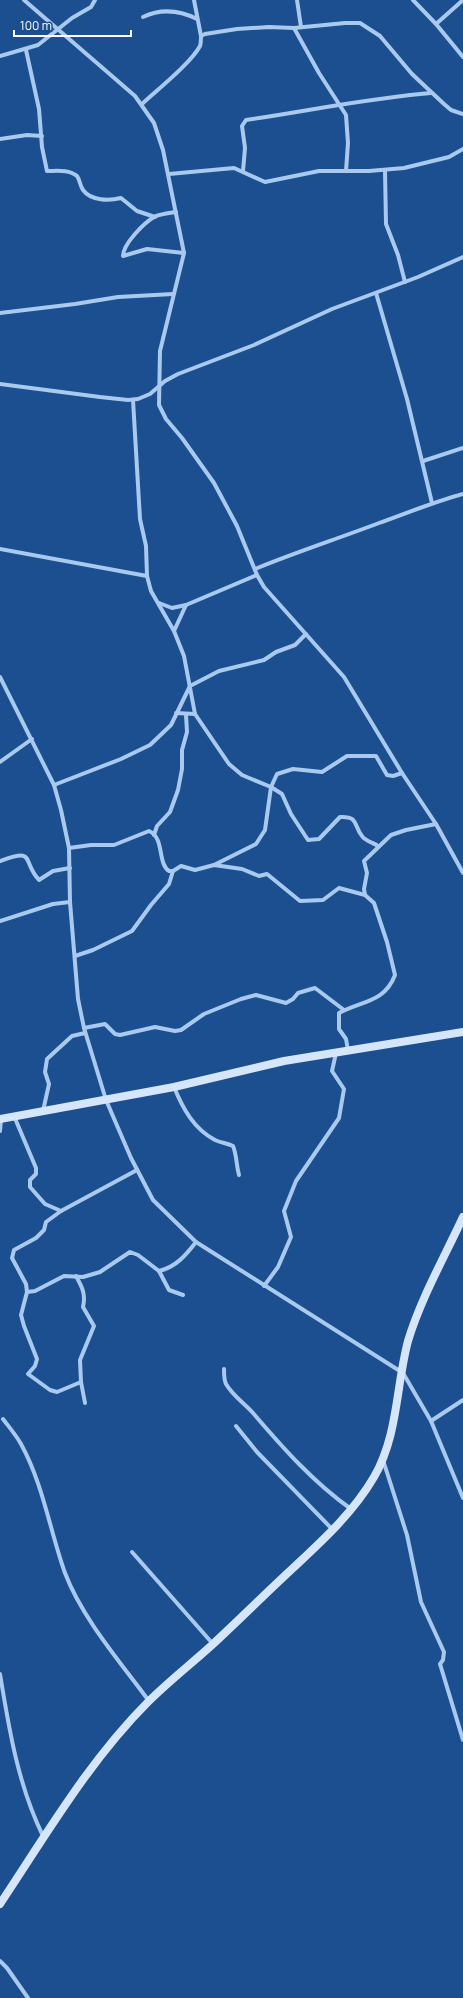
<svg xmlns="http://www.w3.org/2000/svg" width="463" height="1998" font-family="Manrope,sans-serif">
	<rect width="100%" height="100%" fill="#1b4f8f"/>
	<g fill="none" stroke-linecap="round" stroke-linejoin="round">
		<g stroke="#a9c9ee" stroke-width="4">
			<polyline points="24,0 135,96 154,123 163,150 184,253 160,351 159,405 166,419 182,438 214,483 237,526 257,575 264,587 344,677 402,773 436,824 463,873"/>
			<polyline points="194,0 201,36"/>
			<polyline points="297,0 301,27"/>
			<polyline points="413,0 436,24 463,57"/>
			<path d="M143 17C162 8 179 10 197 19"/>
			<polyline points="436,24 463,0"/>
			<polyline points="294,28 319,73 346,115 348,143 346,171"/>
			<path d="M26 50 39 109 42 147 47 171C56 171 69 169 77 176 80 180 80 186 83 190 91 201 109 201 121 198L137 211 155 217"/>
			<polyline points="0,56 38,45 72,18 91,7 95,0"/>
			<path d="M142 104C157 90 191 63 200 46 201 43 201 39 201 36L205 34 237 29 269 27 294 28 345 23H360L380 36 412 74 444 104 451 110 463 114"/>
			<polyline points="0,139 27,135 42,136"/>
			<path d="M243 171 245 148 242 126 246 120C308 111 369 98 431 93"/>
			<polyline points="385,171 386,224 398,255 405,282"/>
			<polyline points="169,174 234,168 265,182 319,171 369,171 404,168 449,157 463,149"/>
			<path d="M176 212C170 213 160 214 154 217 144 223 123 244 123 256L147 249 184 253"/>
			<polyline points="376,293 407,399 432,503"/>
			<polyline points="0,313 75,304 118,297 173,294"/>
			<polyline points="0,384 100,397 128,400 138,399 150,394 165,381 178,374 254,345 332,309 418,277 463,257"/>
			<path d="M133 400 140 519 146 546 147 576 151 591 174 631 184 656 195 714 229 764 242 775 271 787 282 794 291 814 308 840 319 839 340 817C359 816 353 825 362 836 365 841 374 843 378 846"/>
			<polyline points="423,461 463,448"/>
			<polyline points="0,549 147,576"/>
			<path d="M255 569C296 552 337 539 379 523 407 513 434 502 463 494"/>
			<polyline points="159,603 172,608 186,605 257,575"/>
			<polyline points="174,631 186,605"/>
			<polyline points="0,677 54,785 61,810 69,848 70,902 78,999 84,1028 106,1100 131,1158 153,1200 196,1242 403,1373 431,1421 463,1498"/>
			<polyline points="176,713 195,714"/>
			<polyline points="0,762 32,739"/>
			<polyline points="54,785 121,759 150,745 171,725 190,686 219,671 264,660 276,652 295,645 306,634"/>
			<polyline points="154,835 157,826 170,812 178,790 182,769 182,750 187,732 186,715"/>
			<path d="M69 848 91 845H114L149 831C165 838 157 863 169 871H173L181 866 195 870 214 865 242 869 259 876 267 874 300 901 323 900 339 888 365 895"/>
			<path d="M0 861C37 848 21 860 39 880L53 871 70 868"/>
			<polyline points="214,865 256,844 265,830 271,787 277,774 293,769 322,772 347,756 376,756 387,775 393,776 402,773"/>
			<polyline points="0,921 53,904 70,902"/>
			<polyline points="75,956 93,950 132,931 151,905 169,884 173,871"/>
			<polyline points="84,1028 105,1024 115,1034 120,1035 155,1027 175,1031 181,1030 204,1014 241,999 256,995 286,1003 293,999 298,993 315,988 344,1010"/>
			<path d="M348 1050 346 1039 339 1029V1013C362 1001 385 1002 395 975L387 942 374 903 365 895 364 889 367 873 364 861 391 835 406 830 436 824"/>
			<path d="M174 1087C183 1109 194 1129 215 1140 221 1143 227 1143 233 1146 237 1156 236 1164 239 1175"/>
			<polyline points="43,1111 49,1084 45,1072 47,1059 72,1036 85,1033"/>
			<polyline points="14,1116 36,1168 36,1174 30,1180 30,1187 45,1204 61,1211"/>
			<polyline points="0,1131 1,1119"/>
			<path d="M159 1271C176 1267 186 1255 196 1242"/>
			<path d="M76 1276C82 1287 86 1294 83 1307L94 1326 80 1360 81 1382 85 1403"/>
			<polyline points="264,1286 278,1267 291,1237 284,1211 296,1181 339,1118 344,1089 332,1071 336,1053"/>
			<polyline points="27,1292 35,1291 64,1276 83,1277 100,1272 130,1252 138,1255 159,1271 169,1290 183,1295"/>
			<path d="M224 1369C224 1374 224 1380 226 1384 233 1396 244 1403 253 1413 283 1448 313 1482 351 1509"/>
			<polyline points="81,1382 57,1392 50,1390 28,1374 35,1366 37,1359 24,1326 21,1315 27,1292 26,1284 12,1258 14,1250 36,1238 44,1230 46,1222 61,1211 137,1170"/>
			<path d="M3 1419C9 1427 16 1435 21 1444 43 1484 50 1531 65 1573 82 1618 121 1663 149 1701"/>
			<polyline points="431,1421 463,1400"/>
			<polyline points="236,1426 257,1452 333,1530"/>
			<polyline points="383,1460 407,1535 421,1602 444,1652 443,1660 440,1664 463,1740"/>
			<polyline points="132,1552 213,1644"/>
			<path d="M0 1674C9 1729 18 1785 43 1836"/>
			<polyline points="0,1961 7,1968 28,1998"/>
		</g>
		<g stroke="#d6e6fa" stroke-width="8">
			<polyline points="0,1119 174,1087 284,1061 463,1032"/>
			<path d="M0 1904C46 1835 89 1761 148 1702 168 1682 191 1664 212 1645 239 1620 265 1594 292 1569 322 1541 353 1513 374 1477 398 1436 396 1386 408 1341 421 1298 444 1258 463 1217"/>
		</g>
	</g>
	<path d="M14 30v6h117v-6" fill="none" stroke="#ffffff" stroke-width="2"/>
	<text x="20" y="30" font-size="12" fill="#ffffff" stroke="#1b4f8f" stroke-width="3" paint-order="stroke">100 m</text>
</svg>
